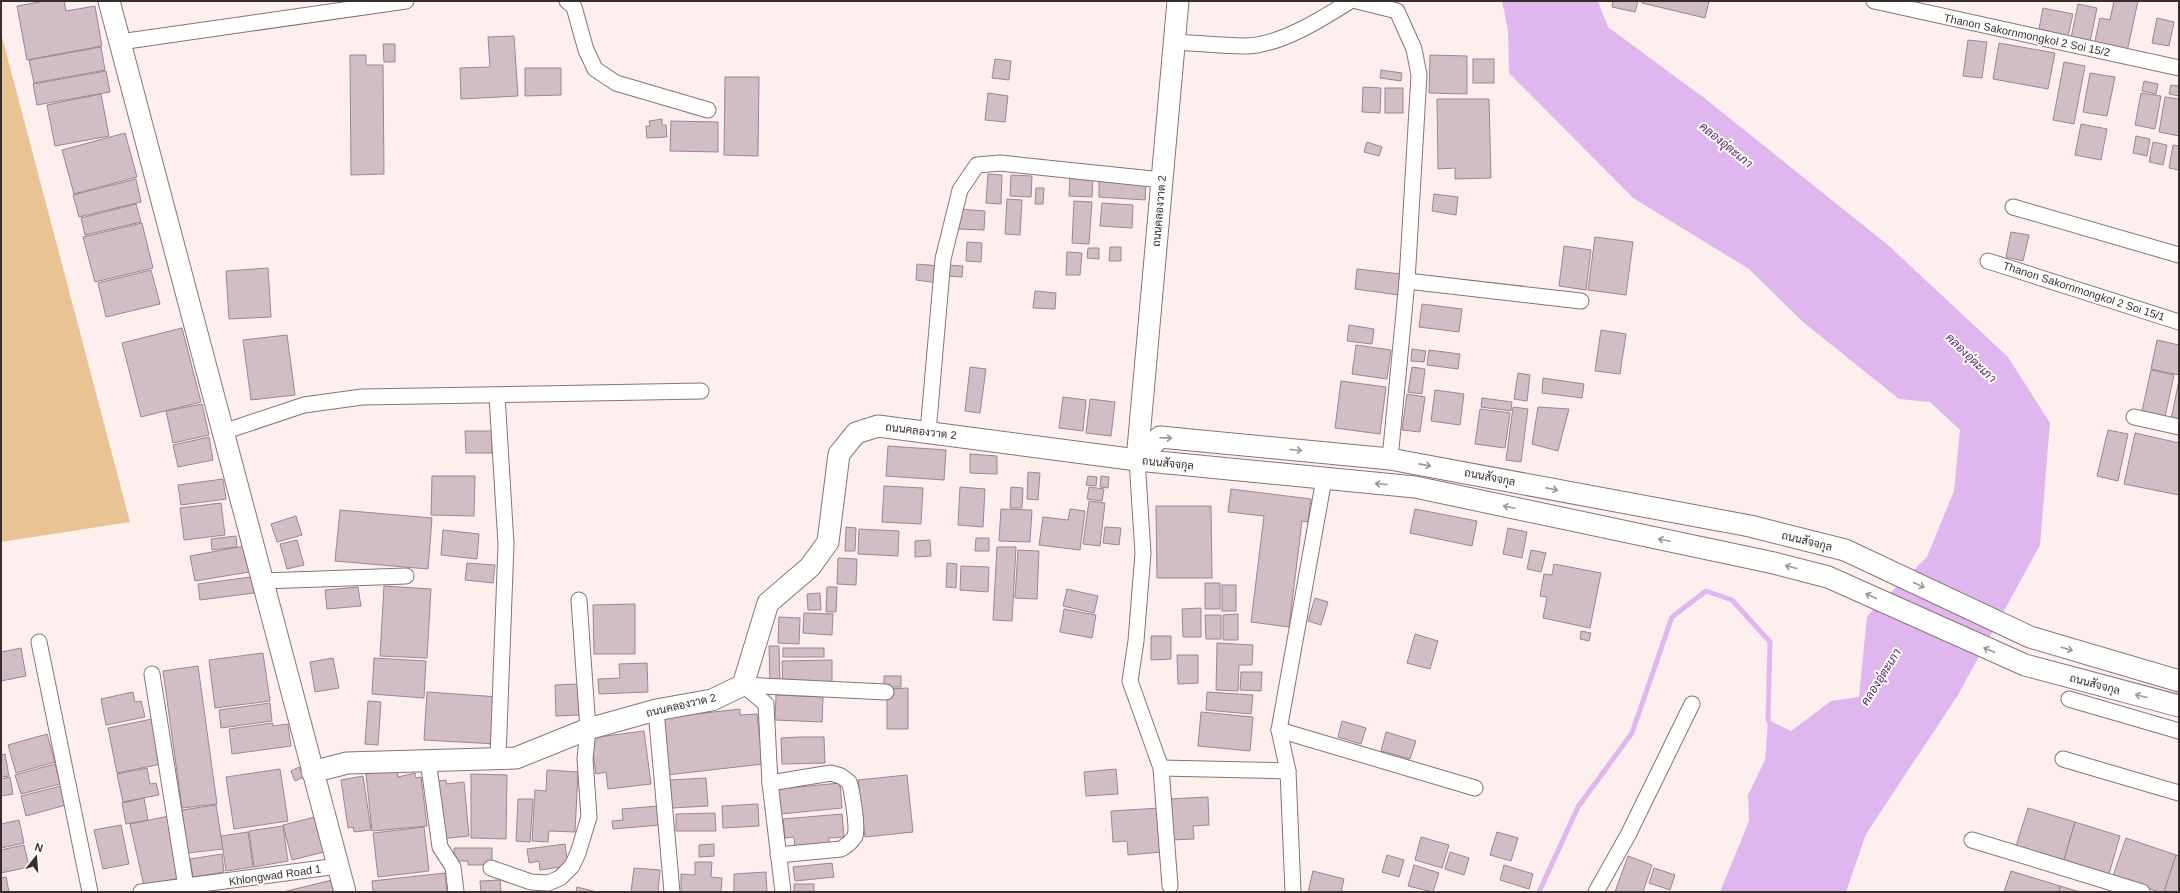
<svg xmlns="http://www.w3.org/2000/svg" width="2180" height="893" font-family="Arial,Sarabun,sans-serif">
	<rect width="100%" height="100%" fill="#feefef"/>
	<polygon fill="#e9c393" points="1,33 130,522 1,542"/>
	<polygon fill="#dfb7ee" points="1502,1 1598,1 1608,27 1703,97 1888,245 2008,357 2050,423 2040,545 1958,695 1866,834 1846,892 1720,892 1749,821 1748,795 1765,760 1768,720 1791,731 1831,701 1859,697 1867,616 1927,557 1954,491 1960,430 1930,402 1899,399 1803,322 1749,269 1633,198 1509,73 1508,30"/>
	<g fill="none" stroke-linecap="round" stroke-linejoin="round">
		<polyline stroke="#dfb7ee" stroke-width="5" points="1539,892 1578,807 1632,733 1672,617 1706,591 1732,600 1770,642 1768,720 1771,725"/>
	</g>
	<g fill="#d2bdc7" stroke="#9a8690">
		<polygon points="45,1 64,1 66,11 95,6 102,46 27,60 17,6"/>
		<polygon points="1613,1 1638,1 1635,12 1612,7"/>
		<polygon points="1642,1 1709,1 1705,18 1642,3"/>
		<polygon points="2114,1 2138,1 2127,52 2094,45 2100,18 2110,20"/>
		<polygon points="2078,4 2097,8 2090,42 2071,38"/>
		<polygon points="2043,8 2073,14 2068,36 2039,29"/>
		<polygon points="2157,18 2174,22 2169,46 2152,43"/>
		<polygon points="514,36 518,96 461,99 460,68 490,67 488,37"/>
		<polygon points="1968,40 1987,42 1982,78 1963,76"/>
		<polygon points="1999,43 2055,53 2048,89 1993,79"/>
		<polygon points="383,44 395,44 395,62 384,62"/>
		<polygon points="101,47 105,70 34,83 29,60"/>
		<polygon points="350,55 366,55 366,65 383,65 384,174 351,175"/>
		<polygon points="1430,55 1467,56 1467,94 1429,93"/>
		<polygon points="995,59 1011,61 1009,80 992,78"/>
		<rect x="1473" y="59" width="21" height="24"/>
		<polygon points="2064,62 2085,66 2074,124 2053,120"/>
		<polygon points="525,68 561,68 561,95 525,96"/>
		<polygon points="1381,70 1402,73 1401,81 1380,78"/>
		<polygon points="106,71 110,92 37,105 33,84"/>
		<polygon points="2090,73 2115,77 2107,116 2083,112"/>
		<polygon points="725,77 759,77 758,156 724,155"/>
		<polygon points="2144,81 2158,84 2156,94 2142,91"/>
		<polygon points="2171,85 2179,86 2179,96 2169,94"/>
		<polygon points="1363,87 1381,88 1380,113 1362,112"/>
		<rect x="1385" y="88" width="18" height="25"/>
		<polygon points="988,93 1008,96 1005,122 985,120"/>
		<polygon points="2141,93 2161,96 2155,129 2135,125"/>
		<polygon points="101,94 109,136 55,146 47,105"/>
		<polygon points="2165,97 2179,99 2179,136 2159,132"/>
		<polygon points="1437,99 1489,99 1491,178 1455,179 1455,168 1438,169"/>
		<polygon points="662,119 662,125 666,125 667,137 647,138 646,126 650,126 649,121"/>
		<polygon points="671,121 718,122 718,152 670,151"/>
		<polygon points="2081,124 2107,129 2101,160 2075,155"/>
		<polygon points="125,133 137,177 74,194 62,150"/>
		<polygon points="2136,136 2150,139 2147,156 2133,153"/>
		<polygon points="1367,142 1382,147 1379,156 1364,152"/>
		<polygon points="2153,142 2167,145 2163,165 2149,162"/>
		<polygon points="2173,145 2179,146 2179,170 2169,168"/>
		<polygon points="988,174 1002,175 1001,204 986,203"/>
		<polygon points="1011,175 1032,176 1031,197 1010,196"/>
		<polygon points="1070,175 1093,176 1092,197 1069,196"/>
		<polygon points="136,179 141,202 79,217 73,195"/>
		<polygon points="1099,179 1146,181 1145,200 1099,197"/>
		<polygon points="1036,188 1044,188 1043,204 1035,204"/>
		<polygon points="1434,194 1458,197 1456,215 1432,211"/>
		<polygon points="1007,199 1022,200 1020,235 1005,234"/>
		<polygon points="1074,201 1092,202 1089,244 1072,243"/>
		<polygon points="1102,203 1133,205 1132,228 1100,226"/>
		<polygon points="136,204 141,222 85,235 81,218"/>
		<polygon points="959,209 985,211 984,230 958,229"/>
		<polygon points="142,223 153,268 95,282 83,237"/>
		<polygon points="2011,232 2029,235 2023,261 2006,257"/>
		<polygon points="1595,237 1633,242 1626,295 1588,290"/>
		<polygon points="967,242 982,243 981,262 966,261"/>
		<polygon points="1564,246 1591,250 1586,290 1559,286"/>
		<polygon points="1110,247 1121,247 1121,261 1109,261"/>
		<polygon points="1088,248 1099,248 1099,259 1087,258"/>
		<polygon points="1067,252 1082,253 1080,275 1066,275"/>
		<polygon points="917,264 940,266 938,283 916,280"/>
		<polygon points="946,265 963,266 962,277 946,276"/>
		<polygon points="268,268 271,317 229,319 226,271"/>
		<polygon points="1357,269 1401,274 1399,295 1355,289"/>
		<polygon points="151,270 160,304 106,317 98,283"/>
		<polygon points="1035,291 1056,293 1055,309 1033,308"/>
		<polygon points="1422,304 1462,309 1459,332 1419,327"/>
		<polygon points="1349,325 1374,329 1372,344 1347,341"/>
		<polygon points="182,328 201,402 141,417 122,343"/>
		<polygon points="1601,330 1626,334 1620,374 1595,371"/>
		<polygon points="287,335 295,395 251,400 243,340"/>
		<polygon points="2157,340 2179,345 2179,375 2151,369"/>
		<polygon points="1356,345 1391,350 1387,379 1352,374"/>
		<polygon points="1412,349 1426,351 1424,362 1411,361"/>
		<polygon points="1429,350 1460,354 1458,369 1427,365"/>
		<polygon points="970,367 986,369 980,413 965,411"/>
		<polygon points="1412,367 1425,369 1422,394 1408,392"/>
		<polygon points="2151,370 2174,375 2165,417 2142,411"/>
		<polygon points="1518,373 1530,375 1527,401 1514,399"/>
		<polygon points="1543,378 1584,384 1582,398 1542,393"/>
		<polygon points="2179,380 2179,421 2171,420"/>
		<polygon points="1341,381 1386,387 1380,434 1335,428"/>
		<polygon points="1435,390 1464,394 1460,425 1431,421"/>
		<polygon points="1407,394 1425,397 1420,432 1402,430"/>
		<polygon points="1063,397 1086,400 1083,431 1059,428"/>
		<polygon points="1482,398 1512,402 1511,411 1481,407"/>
		<polygon points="1090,399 1115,402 1111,436 1086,433"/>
		<polygon points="202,404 209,435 173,443 166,411"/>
		<polygon points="1513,407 1528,409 1521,462 1506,460"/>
		<polygon points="1538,407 1569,409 1558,451 1532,444"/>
		<polygon points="1480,409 1510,413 1505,448 1475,444"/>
		<polygon points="2108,430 2128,434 2118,481 2097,476"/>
		<polygon points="465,431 492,431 492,453 466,453"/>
		<polygon points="2135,433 2179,443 2179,495 2124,484"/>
		<polygon points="209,437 213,460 178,467 173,445"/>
		<polygon points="888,446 946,450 944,480 886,476"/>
		<polygon points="970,454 997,456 997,474 970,473"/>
		<polygon points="1028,472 1040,473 1038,500 1027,499"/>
		<polygon points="432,476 475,476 474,516 431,515"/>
		<polygon points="1088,476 1097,477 1096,486 1086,485"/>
		<polygon points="1101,476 1109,477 1108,488 1100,487"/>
		<polygon points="223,479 226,499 181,505 178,485"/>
		<polygon points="884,486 923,488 921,524 882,522"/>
		<polygon points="960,487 985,489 983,527 958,525"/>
		<polygon points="1011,487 1023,488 1022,508 1010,508"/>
		<polygon points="1089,487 1104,489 1102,501 1087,499"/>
		<polygon points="1231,489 1311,499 1308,522 1302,521 1289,627 1251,622 1264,516 1228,512"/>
		<polygon points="1089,501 1105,503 1100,546 1083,544"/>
		<polygon points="221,503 225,535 184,540 180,508"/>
		<polygon points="1156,506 1211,506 1212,578 1157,578"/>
		<polygon points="1001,509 1032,510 1030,542 999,541"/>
		<polygon points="1070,509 1085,511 1080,550 1039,545 1043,517 1068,520"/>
		<polygon points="1415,509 1477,521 1472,546 1410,533"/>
		<polygon points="340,510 432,518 428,569 335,561"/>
		<polygon points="296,516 302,535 277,542 271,524"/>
		<polygon points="846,527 856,528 855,551 845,551"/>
		<polygon points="1105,527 1121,528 1119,545 1103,543"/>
		<polygon points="1508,528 1527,532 1522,558 1503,554"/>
		<polygon points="859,529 899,531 898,556 858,554"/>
		<polygon points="443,530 479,534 477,559 441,555"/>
		<polygon points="236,536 237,547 212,550 211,539"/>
		<polygon points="976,538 989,538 989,551 975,551"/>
		<polygon points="297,540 304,565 287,569 280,544"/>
		<polygon points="930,540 931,556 915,557 915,541"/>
		<polygon points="244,546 249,572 195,581 190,556"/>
		<polygon points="997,547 1016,547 1012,621 993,620"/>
		<polygon points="1018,550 1039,551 1037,599 1015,598"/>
		<polygon points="1531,550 1546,553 1541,572 1527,569"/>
		<polygon points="838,558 857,559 856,585 837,584"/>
		<polygon points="467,563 495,565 493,583 465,580"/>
		<polygon points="947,563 957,564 956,588 946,587"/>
		<polygon points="1554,564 1601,573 1590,628 1543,618 1547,597 1540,596 1544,574 1552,575"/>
		<polygon points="961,566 989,567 988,592 960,590"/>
		<polygon points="251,577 254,593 200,600 198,584"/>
		<rect x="1205" y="583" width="15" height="26"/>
		<rect x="1222" y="585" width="14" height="26"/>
		<polygon points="384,586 431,589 427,658 380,656"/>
		<polygon points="358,587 361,606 327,609 325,590"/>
		<polygon points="827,587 837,587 836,612 826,612"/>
		<polygon points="1067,589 1098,596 1094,613 1063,606"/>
		<polygon points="820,593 821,610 808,610 807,594"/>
		<polygon points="1315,598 1328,602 1321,625 1308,621"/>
		<polygon points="635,604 635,654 594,654 593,605"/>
		<polygon points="1201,608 1201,637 1183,637 1182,609"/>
		<polygon points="1064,609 1096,615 1092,638 1060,632"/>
		<polygon points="804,613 833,614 832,635 803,633"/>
		<polygon points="1238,614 1238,640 1223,640 1223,615"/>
		<polygon points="1205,615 1221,615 1221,639 1206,639"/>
		<polygon points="779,617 800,618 799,644 778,643"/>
		<polygon points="1581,631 1591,633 1589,641 1580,639"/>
		<polygon points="1415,634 1438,641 1430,669 1407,663"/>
		<polygon points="1151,636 1171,636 1171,659 1151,660"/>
		<polygon points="1217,643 1253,645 1252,665 1239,665 1238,691 1216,690"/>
		<polygon points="769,646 779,646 780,685 770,685"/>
		<polygon points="21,648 26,676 1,681 1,652"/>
		<rect x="783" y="648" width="41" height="9"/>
		<polygon points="263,653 270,701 215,708 209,660"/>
		<polygon points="1177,655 1198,655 1198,683 1178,684"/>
		<polygon points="333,658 339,688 315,692 310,662"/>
		<polygon points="374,658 426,661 424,698 372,694"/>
		<polygon points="832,660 832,685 783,686 782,661"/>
		<polygon points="647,663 648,692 599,694 598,679 620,678 619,664"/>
		<polygon points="198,666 217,804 182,808 163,671"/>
		<polygon points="1241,672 1262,672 1261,691 1240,690"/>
		<rect x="884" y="676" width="17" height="11"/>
		<polygon points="578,684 579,715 556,716 555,685"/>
		<polygon points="908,688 908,729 887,729 887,689"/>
		<polygon points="133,692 135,702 141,701 145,717 106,725 101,699"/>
		<polygon points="427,692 499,697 496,744 424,740"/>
		<polygon points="1207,692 1253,695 1251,714 1206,710"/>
		<polygon points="776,695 823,697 822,722 775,720"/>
		<polygon points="368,701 381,702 378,745 365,744"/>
		<polygon points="270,703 272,721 221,728 219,710"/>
		<polygon points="740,709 740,715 757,714 763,764 667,775 661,718"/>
		<polygon points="1201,712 1253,717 1250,751 1198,746"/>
		<polygon points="152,719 161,764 117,773 108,728"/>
		<polygon points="1342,721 1366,728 1361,744 1338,737"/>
		<polygon points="273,723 273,726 288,724 291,746 232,754 229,729"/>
		<polygon points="644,731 651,784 608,789 606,772 596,774 591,738"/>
		<polygon points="1386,732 1416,741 1410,759 1381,751"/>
		<polygon points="47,734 55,762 16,773 8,745"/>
		<polygon points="799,737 824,737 825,763 782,764 781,738"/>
		<polygon points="5,754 9,776 1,777 1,755"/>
		<polygon points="55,764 60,784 21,794 15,775"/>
		<polygon points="299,767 304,777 295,781 291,771"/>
		<polygon points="147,768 150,784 156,783 159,795 123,802 117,774"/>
		<polygon points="280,769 288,821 234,829 226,777"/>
		<polygon points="1116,769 1118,794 1086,796 1084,772"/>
		<polygon points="397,770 398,777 415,773 416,778 421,777 427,826 372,831 366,774"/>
		<polygon points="547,770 578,772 575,832 549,831 548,842 532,841 535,790 546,791"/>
		<polygon points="471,774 507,775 506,839 471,838"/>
		<polygon points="907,775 913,832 865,837 858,780"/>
		<polygon points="363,776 371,830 354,832 353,827 348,828 341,780"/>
		<polygon points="10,777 13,794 1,796 1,779"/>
		<polygon points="706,778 708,806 672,808 670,780"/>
		<polygon points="446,780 447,784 464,782 469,836 440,839 435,781"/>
		<polygon points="840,783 842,808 781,814 778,789"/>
		<polygon points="61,786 66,805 26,816 21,796"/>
		<polygon points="1208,797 1209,825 1193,826 1194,839 1171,840 1169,799"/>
		<polygon points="144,798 148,820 126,824 122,803"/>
		<polygon points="518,799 533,799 530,842 516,841"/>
		<polygon points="758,804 759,826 723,828 722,806"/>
		<polygon points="216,805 223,849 187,853 182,810"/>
		<polygon points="658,806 660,825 613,829 612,821 623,820 622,809"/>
		<polygon points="1160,808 1162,852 1128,855 1127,841 1113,842 1111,811"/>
		<polygon points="2028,808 2075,822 2064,860 2016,846"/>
		<polygon points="715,813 716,831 676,831 676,814"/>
		<polygon points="842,814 844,837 829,838 829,844 795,848 794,837 785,838 783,819"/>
		<polygon points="169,816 182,877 144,886 130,824"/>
		<polygon points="315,817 324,852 292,860 283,825"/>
		<polygon points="19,820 24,843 1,848 1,824"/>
		<polygon points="2075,822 2120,836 2109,874 2064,860"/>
		<polygon points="121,825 129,864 103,869 94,830"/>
		<polygon points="283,826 288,861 254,867 249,831"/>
		<polygon points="424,827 429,871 378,877 373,833"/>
		<polygon points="248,832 253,867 226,871 221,836"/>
		<polygon points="1497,832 1518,838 1511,861 1490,855"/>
		<polygon points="1421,837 1449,845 1442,868 1415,860"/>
		<polygon points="2126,838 2176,855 2164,892 2159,892 2113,876"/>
		<polygon points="565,844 568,866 540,870 539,861 529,863 527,849"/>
		<polygon points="714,844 714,856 699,857 699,845"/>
		<polygon points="24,845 29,867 1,873 1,850"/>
		<polygon points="454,848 492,848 492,865 468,865 468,861 455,861"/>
		<polygon points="1450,852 1469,858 1464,875 1445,869"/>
		<polygon points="222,854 224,872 193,877 190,859"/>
		<polygon points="1387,855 1404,860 1399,877 1382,872"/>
		<polygon points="2176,855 2179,856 2179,892 2164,892"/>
		<polygon points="1628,856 1652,865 1643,892 1615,892"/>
		<polygon points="695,862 712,862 711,877 722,878 721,892 681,892 681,874 695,875"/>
		<polygon points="832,863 834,877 795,881 793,867"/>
		<polygon points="1414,865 1439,873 1433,892 1408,886"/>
		<polygon points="1504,865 1533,874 1529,889 1500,880"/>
		<polygon points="634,868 660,870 658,892 631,892"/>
		<polygon points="1654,868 1675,875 1670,890 1649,883"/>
		<polygon points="1313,871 1344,879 1341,892 1308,892"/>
		<polygon points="2011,871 2060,886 2059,892 2004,892"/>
		<polygon points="766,872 767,892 734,892 734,874"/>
		<polygon points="445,873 447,892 373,892 372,881"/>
		<polygon points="6,877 9,892 1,892 1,878"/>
		<polygon points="332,880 335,892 283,892"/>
		<polygon points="500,880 501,892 481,892 480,881"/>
		<rect x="794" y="884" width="20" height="8"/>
		<polygon points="2060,886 2080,892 2059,892"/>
		<polygon points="577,887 597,892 576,892"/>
	</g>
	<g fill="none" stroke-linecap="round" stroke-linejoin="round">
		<g stroke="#897374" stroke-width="17">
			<g id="street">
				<polyline points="567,1 574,7 586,50 595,69 616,83 708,110"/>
				<polyline points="1357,1 1397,11 1414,49 1419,75 1407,281 1390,459"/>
				<polyline points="1874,1 2179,68"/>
				<polyline points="120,42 406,1"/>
				<path d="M1175 42C1198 43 1222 46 1245 46 1279 46 1322 19 1350 1"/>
				<polyline points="2013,207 2179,255"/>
				<polyline points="1988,261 2179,322"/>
				<polyline points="1407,281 1581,301"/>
				<polyline points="497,396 506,544 498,758"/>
				<polyline points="2134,417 2179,427"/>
				<polyline points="223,432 304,405 362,397 701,391"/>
				<polyline points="928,432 943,259 960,190 977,165 1000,163 1162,180"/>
				<polyline points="1137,460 1143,553 1136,641 1130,681 1161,768 1170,886"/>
				<polyline points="262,581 406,576"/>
				<polyline points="39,642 90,892"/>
				<polyline points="152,674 186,887"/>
				<polyline points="2069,699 2179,731"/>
				<polyline points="656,710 672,892"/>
				<polyline points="1279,730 1475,788"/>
				<polyline points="2063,759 2179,793"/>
				<polyline points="428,760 440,847 453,867 456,892"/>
				<polyline points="1161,768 1288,771"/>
				<path d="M770 783 831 773 841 776 849 782C852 790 858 828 855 836 852 842 847 845 841 849L778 855"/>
				<polyline points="1972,840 2142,892"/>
				<polyline points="491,868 531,882 548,883 560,878 572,866 578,853 589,817 585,759 588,729 579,600"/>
				<polyline points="141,892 338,866"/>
				<polyline points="783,892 770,783 766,704 743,685 886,692"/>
				<polyline points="1293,892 1288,771 1279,730 1324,479"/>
				<polyline points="1596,892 1628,835 1692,704"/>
			</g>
		</g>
		<g stroke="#897374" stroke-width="23">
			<g id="secondary">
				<polyline points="109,1 345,892"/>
				<polyline points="1137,460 1160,437 1390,459 1750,526 1845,550 2030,637 2179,681"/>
				<polyline points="1137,460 1178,1"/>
				<polyline points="312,772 347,763 516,758 588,729 656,710 712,700 743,685 768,603 810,567 828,542 839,454 856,433 878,426 1137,460 1415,487 1774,563 1828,577 2025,665 2179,706"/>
			</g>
		</g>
		<use href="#street" stroke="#fff" stroke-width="15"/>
		<use href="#secondary" stroke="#fff" stroke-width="21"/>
	</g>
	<defs><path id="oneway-shaft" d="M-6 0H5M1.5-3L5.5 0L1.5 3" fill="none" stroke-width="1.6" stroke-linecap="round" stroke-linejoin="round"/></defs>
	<g stroke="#9a9696">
		<use href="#oneway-shaft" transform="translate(1166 438) rotate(2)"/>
		<use href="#oneway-shaft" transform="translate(1296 450) rotate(5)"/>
		<use href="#oneway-shaft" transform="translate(1425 465) rotate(11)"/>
		<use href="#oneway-shaft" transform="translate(1381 484) rotate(-175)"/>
		<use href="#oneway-shaft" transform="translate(1552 489) rotate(11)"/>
		<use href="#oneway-shaft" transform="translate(1509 507) rotate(-168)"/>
		<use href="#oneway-shaft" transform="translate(1664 540) rotate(-168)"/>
		<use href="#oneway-shaft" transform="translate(1791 567) rotate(-165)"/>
		<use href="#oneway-shaft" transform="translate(1919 585) rotate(25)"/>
		<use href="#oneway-shaft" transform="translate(1871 596) rotate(-155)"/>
		<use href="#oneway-shaft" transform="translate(2067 649) rotate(17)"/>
		<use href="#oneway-shaft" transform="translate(1989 650) rotate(-157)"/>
		<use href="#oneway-shaft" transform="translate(2141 696) rotate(-165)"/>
	</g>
	<g text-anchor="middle" stroke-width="4" stroke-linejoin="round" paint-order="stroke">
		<g font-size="11" fill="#362d2d" stroke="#fff">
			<text transform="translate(2027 35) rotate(12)" y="4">Thanon Sakornmongkol 2 Soi 15/2</text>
			<text transform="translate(1159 211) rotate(-85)" y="4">ถนนคลองวาด 2</text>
			<text transform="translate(2084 291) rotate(18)" y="4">Thanon Sakornmongkol 2 Soi 15/1</text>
			<text transform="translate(921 431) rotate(7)" y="4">ถนนคลองวาด 2</text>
			<text transform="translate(1168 463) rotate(6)" y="4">ถนนสัจจกุล</text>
			<text transform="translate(1490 477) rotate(11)" y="4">ถนนสัจจกุล</text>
			<text transform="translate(1807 541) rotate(14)" y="4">ถนนสัจจกุล</text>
			<text transform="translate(2095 684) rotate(15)" y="4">ถนนสัจจกุล</text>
			<text transform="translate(681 705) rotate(-13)" y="4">ถนนคลองวาด 2</text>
			<text transform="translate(275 875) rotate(-8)" y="4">Khlongwad Road 1</text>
		</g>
		<g font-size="12" font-style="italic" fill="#562666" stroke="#fff">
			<text transform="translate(1726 145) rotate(39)" y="4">คลองอุ่ตะเภา</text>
			<text transform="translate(1971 358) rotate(44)" y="4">คลองอุ่ตะเภา</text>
			<text transform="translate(1881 677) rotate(-58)" y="4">คลองอุ่ตะเภา</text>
		</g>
	</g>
	<rect width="2180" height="893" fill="none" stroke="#362d2d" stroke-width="4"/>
	<g transform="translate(36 857) rotate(17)" stroke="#ffffff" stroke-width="3" paint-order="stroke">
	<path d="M0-3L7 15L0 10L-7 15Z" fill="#362d2d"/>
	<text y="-6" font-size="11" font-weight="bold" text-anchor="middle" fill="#362d2d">N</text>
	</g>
</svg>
